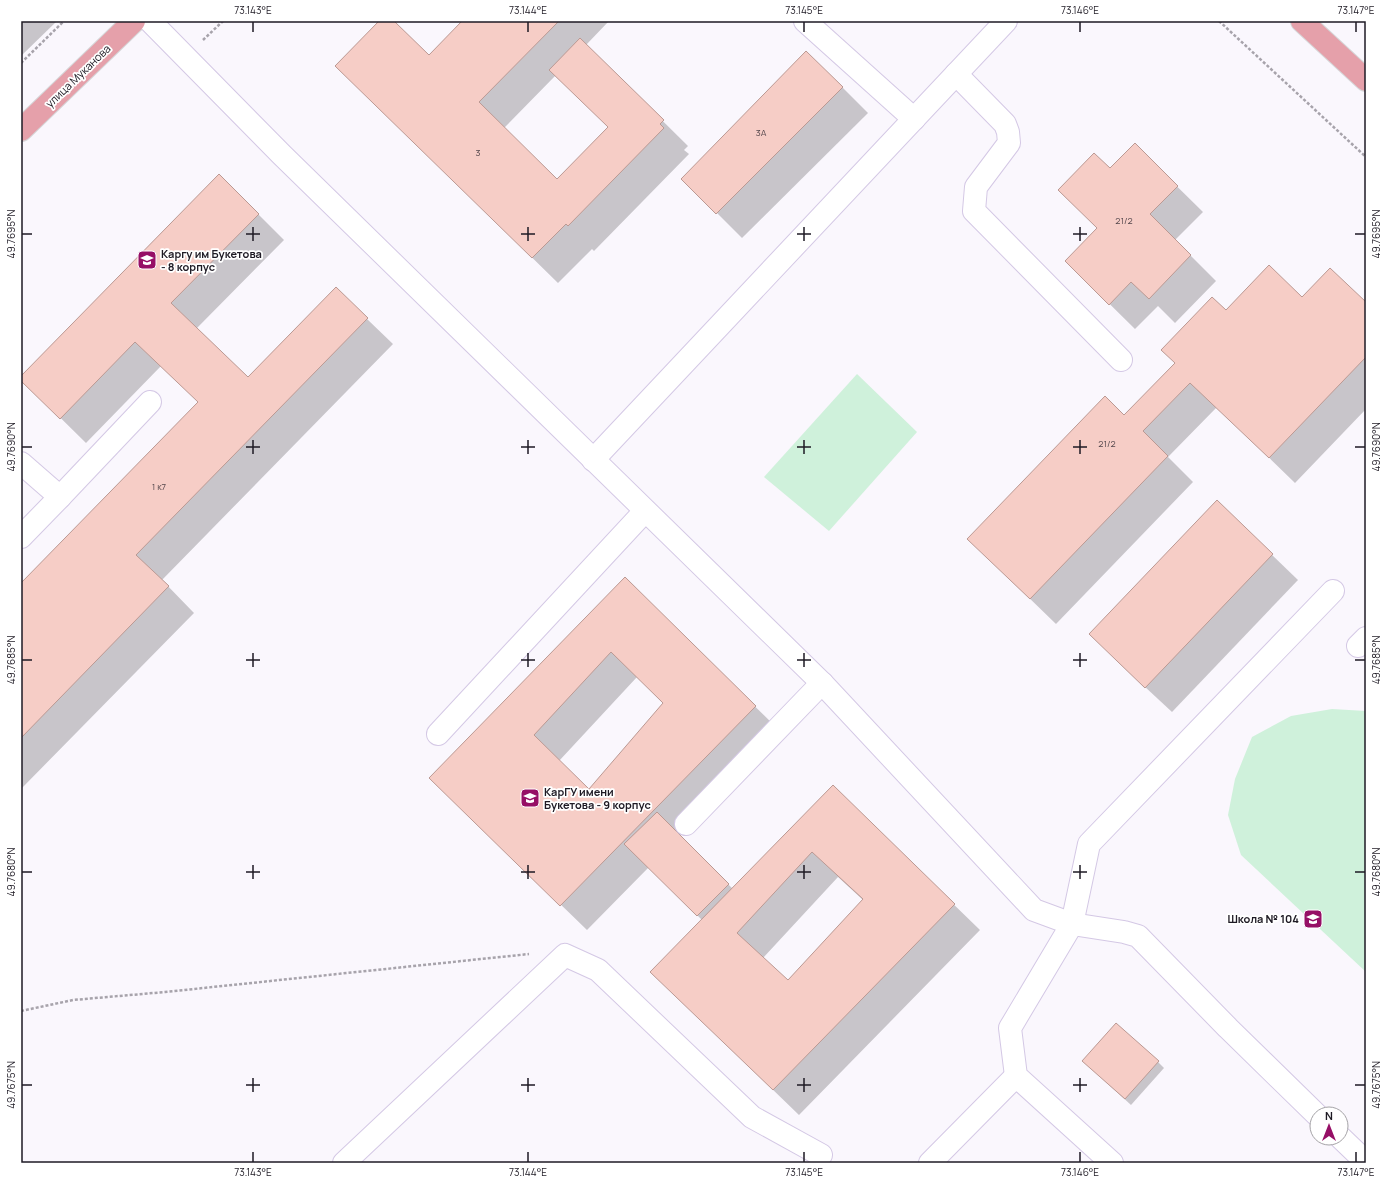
<svg xmlns="http://www.w3.org/2000/svg" width="1387" height="1184" font-family="Manrope,sans-serif">
	<rect width="100%" height="100%" fill="#faf7fd"/>
	<g fill="#cff1db">
		<polygon points="857,374 917,432 829,531 764,477"/>
		<polygon points="1332,709 1366,711 1366,972 1241,855 1228,815 1235,779 1252,737 1291,716"/>
	</g>
	<g fill="#0003" fill-rule="evenodd">
		<polygon points="21,21 57,21 21,56"/>
		<path d="M381 21H393L429 56 464 21H609L586 45 688 146 684 150 689 154 594 251 592 249 558 283 362 91ZM556 75 609 127 557 180 504 128Z"/>
		<polygon points="842,87 868,113 742,238 683,179"/>
		<polygon points="1135,145 1203,212 1175,240 1216,281 1175,323 1158,306 1135,329 1066,261 1099,228 1110,169"/>
		<polygon points="219,175 284,240 197,328 248,378 367,319 393,344 162,580 194,613 21,789 21,584 199,402 161,366 86,443 21,379 21,377"/>
		<polygon points="1302,298 1366,303 1366,409 1295,483 1217,407 1168,457 1193,482 1056,624 994,564 1124,417 1226,312"/>
		<polygon points="1217,502 1298,580 1172,712 1116,660"/>
		<path d="M625 579 781 732 679 836 733 889 833 787 980 930 799 1115 677 997 702 920 649 867 587 930 456 803ZM637 677 664 704 589 790 559 761ZM838 877 863 900 788 981 763 958Z"/>
		<polygon points="1083,1061 1158,1062 1164,1068 1131,1105"/>
	</g>
	<g fill="#f6cdc6" stroke="#bb9993" fill-rule="evenodd">
		<polygon points="379,21 394,21 429,55 462,21 559,21 479,102 557,179 608,127 549,70 580,38 664,120 660,124 664,128 568,226 566,224 532,258 335,66"/>
		<polygon points="806,51 843,87 716,214 681,179"/>
		<polygon points="1135,143 1178,186 1150,214 1191,255 1149,299 1131,282 1109,305 1065,261 1097,228 1058,190 1094,153 1110,168"/>
		<polygon points="219,174 259,214 171,303 248,377 336,287 368,318 136,555 169,586 21,738 21,583 198,402 135,342 60,419 21,381 21,376"/>
		<polygon points="1269,265 1302,297 1330,268 1366,302 1366,357 1269,458 1190,383 1143,431 1168,456 1030,599 967,539 1105,396 1124,415 1175,363 1161,350 1212,297 1226,310"/>
		<polygon points="1217,500 1273,554 1145,688 1089,634"/>
		<path d="M625 577 756 706 560 906 429 778ZM611 652 663 703 589 789 534 735Z"/>
		<path d="M833 785 955 904 773 1090 650 972ZM812 852 863 899 788 980 737 933Z"/>
		<polygon points="657,812 729,884 697,916 624,844"/>
		<polygon points="1116,1023 1159,1061 1125,1099 1082,1061"/>
	</g>
	<g fill="none" stroke-linecap="round" stroke-linejoin="round">
		<g stroke="#d4c8e5" stroke-width="24">
			<g id="minor">
				<polyline points="150,21 282,155 822,683 1034,910 1072,924 1124,932 1138,936 1228,1028 1317,1115"/>
				<polyline points="805,21 914,119"/>
				<polyline points="956,74 1005,124 1008,132 1009,143 976,187 974,211 1121,360"/>
				<polyline points="593,460 1006,21"/>
				<polyline points="21,463 60,497 150,402"/>
				<polyline points="21,537 60,497"/>
				<polyline points="1358,646 1366,638"/>
				<polyline points="438,734 645,511"/>
				<polyline points="686,824 822,683"/>
				<polyline points="1341,1138 1366,1162"/>
				<polyline points="344,1163 565,955 598,970 752,1117 821,1155"/>
				<polyline points="930,1163 1016,1076"/>
				<polyline points="1112,1163 1016,1076 1010,1028 1072,924 1089,844 1333,591"/>
			</g>
		</g>
		<g stroke="#d6d6d8" stroke-width="24">
			<g id="major">
				<polyline points="1302,21 1366,80"/>
				<polyline points="21,130 134,21"/>
			</g>
		</g>
		<g stroke="#a7a3ab" stroke-width="2.5" stroke-dasharray="3 2" stroke-linecap="butt">
			<polyline points="1219,21 1366,157"/>
			<polyline points="203,40 223,21"/>
			<polyline points="21,63 64,21"/>
			<polyline points="21,1011 73,1000 165,992 529,954"/>
		</g>
		<use href="#minor" stroke="#fff" stroke-width="22"/>
		<use href="#major" stroke="#e5a0aa" stroke-width="22"/>
	</g>
	<path fill="none" stroke="#1e1a24" stroke-width="1.5" d="M253 22V32M528 22V32M804 22V32M1080 22V32M1356 22V32M253 227V241M528 227V241M804 227V241M1080 227V241M22 234H32M246 234H260M521 234H535M797 234H811M1073 234H1087M1355 234H1365M253 440V454M528 440V454M804 440V454M1080 440V454M22 447H32M246 447H260M521 447H535M797 447H811M1073 447H1087M1355 447H1365M253 653V667M528 653V667M804 653V667M1080 653V667M22 660H32M246 660H260M521 660H535M797 660H811M1073 660H1087M1355 660H1365M253 865V879M528 865V879M804 865V879M1080 865V879M22 872H32M246 872H260M521 872H535M797 872H811M1073 872H1087M1355 872H1365M253 1078V1092M528 1078V1092M804 1078V1092M1080 1078V1092M22 1085H32M246 1085H260M521 1085H535M797 1085H811M1073 1085H1087M1355 1085H1365M253 1152V1162M528 1152V1162M804 1152V1162M1080 1152V1162M1356 1152V1162"/>
	<defs>
		<g id="university-square" transform="scale(1)"><rect x="-9" y="-9" width="18" height="18" rx="4" fill="#960f66" stroke="#fff"/><path d="M0-5L7-2L0 1L-7-2ZM-4 1L0 2.5L4 1V4Q0 6-4 4Z" fill="#fff"/></g>
		<g id="school-square" transform="scale(1)"><rect x="-9" y="-9" width="18" height="18" rx="4" fill="#960f66" stroke="#fff"/><path d="M0-5L7-2L0 1L-7-2ZM-4 1L0 2.5L4 1V4Q0 6-4 4Z" fill="#fff"/></g>
	</defs>
	<g fill-rule="evenodd">
		<use href="#university-square" x="147" y="260"/>
		<use href="#university-square" x="530" y="798"/>
		<use href="#school-square" x="1313" y="919"/>
	</g>
	<g text-anchor="middle" stroke-width="3.5" stroke-linejoin="round" paint-order="stroke">
		<g font-size="9" fill="#54474c">
			<text x="761" y="136">3А</text>
			<text x="478" y="156">3</text>
			<text x="1124" y="224">21/2</text>
			<text x="1107" y="447">21/2</text>
			<text x="159" y="490">1 к7</text>
		</g>
		<g font-size="11" fill="#1e1a24" stroke="#fff">
			<text transform="translate(78 76) rotate(-44)" y="4">улица Муканова</text>
		</g>
		<g font-size="11" font-weight="bold" fill="#1e1a24" stroke="#fff" text-anchor="start">
			<text x="161" y="258">Каргу им Букетова<tspan x="161" dy="13">- 8 корпус</tspan></text>
			<text x="544" y="796">КарГУ имени<tspan x="544" dy="13">Букетова - 9 корпус</tspan></text>
			<text x="1299" y="923" text-anchor="end">Школа № 104</text>
		</g>
	</g>
	<rect width="1387" height="1184" fill="none" stroke="#ffffff" stroke-width="44"/>
	<g transform="translate(1329 1126)"><circle r="19" fill="#ffffff" stroke="#a5a3a7"/>
	<path d="M0-3L7 15L0 10L-7 15Z" fill="#960f66"/>
	<text y="-6" font-size="11" font-weight="bold" text-anchor="middle" fill="#1e1a24">N</text>
	</g>
	<rect x="22" y="22" width="1343" height="1140" fill="none" stroke="#1e1a24" stroke-width="1.5"/>
	<g font-size="10" text-anchor="middle" fill="#1e1a24">
		<text x="253" y="14">73.143°E</text>
		<text x="528" y="14">73.144°E</text>
		<text x="804" y="14">73.145°E</text>
		<text x="1080" y="14">73.146°E</text>
		<text x="1356" y="14">73.147°E</text>
		<text transform="translate(11 234) rotate(-90)" y="4">49.7695°N</text>
		<text transform="translate(1376 234) rotate(-90)" y="4">49.7695°N</text>
		<text transform="translate(11 447) rotate(-90)" y="4">49.7690°N</text>
		<text transform="translate(1376 447) rotate(-90)" y="4">49.7690°N</text>
		<text transform="translate(11 660) rotate(-90)" y="4">49.7685°N</text>
		<text transform="translate(1376 660) rotate(-90)" y="4">49.7685°N</text>
		<text transform="translate(11 872) rotate(-90)" y="4">49.7680°N</text>
		<text transform="translate(1376 872) rotate(-90)" y="4">49.7680°N</text>
		<text transform="translate(11 1085) rotate(-90)" y="4">49.7675°N</text>
		<text transform="translate(1376 1085) rotate(-90)" y="4">49.7675°N</text>
		<text x="253" y="1176">73.143°E</text>
		<text x="528" y="1176">73.144°E</text>
		<text x="804" y="1176">73.145°E</text>
		<text x="1080" y="1176">73.146°E</text>
		<text x="1356" y="1176">73.147°E</text>
	</g>
</svg>
